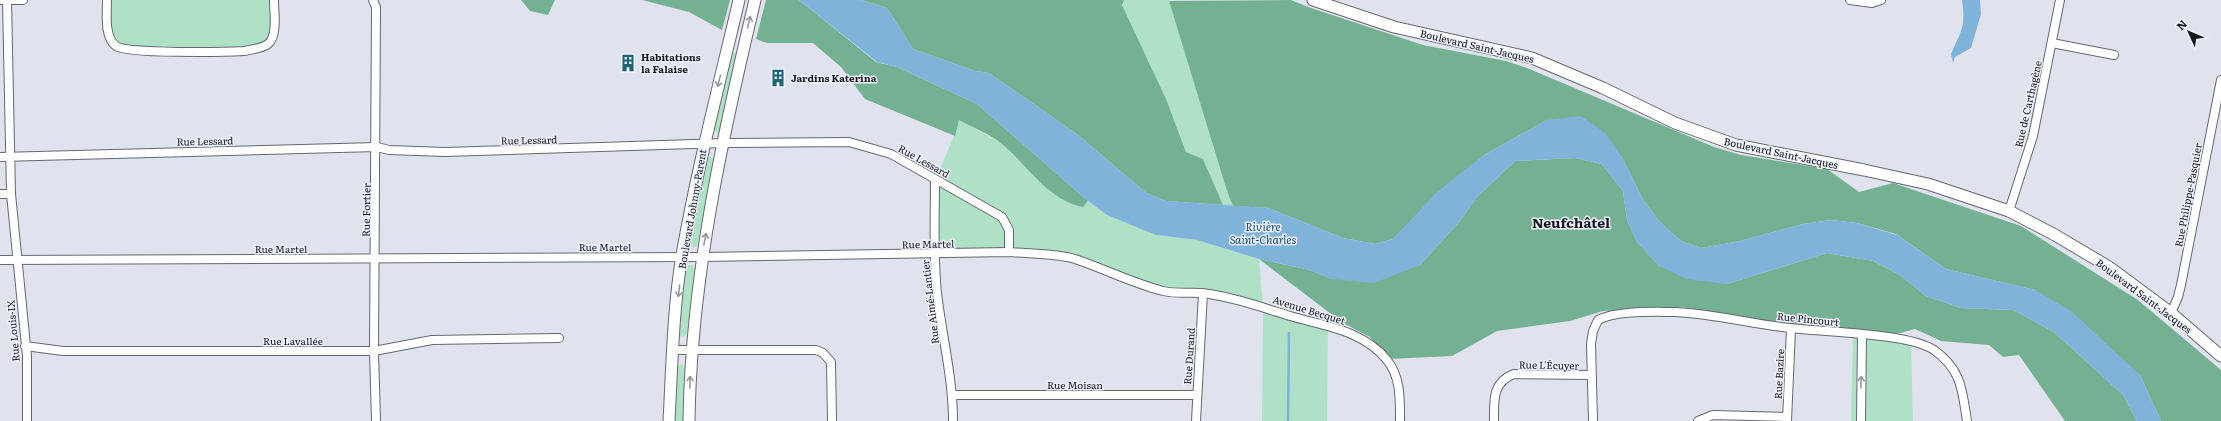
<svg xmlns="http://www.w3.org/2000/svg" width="2221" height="421" font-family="Literata,serif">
	<rect width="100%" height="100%" fill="#e0e3ed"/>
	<g fill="#aee1c6">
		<polygon points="107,0 274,0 274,36 258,47 139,51 111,42"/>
		<polygon points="1124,0 1169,0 1227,191 1233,206 1223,205 1203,159 1186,152 1166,99 1122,5"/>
		<polygon points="732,52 737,53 721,130 717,133 714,129"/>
		<polygon points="959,120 1001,143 1056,196 1083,207 1088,201 1107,215 1156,235 1197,240 1259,259 1263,307 1328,326 1327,421 1262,421 1263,307 1166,291 1057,255 935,254 935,180 954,136"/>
		<polygon points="710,156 714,161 697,246 693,248 690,243 707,159"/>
		<polygon points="688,265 692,265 695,268 687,334 683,337 680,336 679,331 686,268"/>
		<polygon points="1853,334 1911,342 1913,421 1851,421"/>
		<polygon points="682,364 685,367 684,421 675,421 677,367"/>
	</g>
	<g fill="#74b193">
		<polygon points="521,0 555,0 548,15 530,11"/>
		<polygon points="642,0 730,0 722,30 689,12"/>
		<path d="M766 0H799L876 62 897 67 977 104 1088 201 1083 207C1049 201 1027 165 1002 144 990 134 973 128 959 120L955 136 865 99 841 67 813 43H767L756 39Z"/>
		<polygon points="861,0 1124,0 1122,5 1166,99 1186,152 1203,159 1223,205 1166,201 1146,193 1078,135 989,73 975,71 913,49 887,8"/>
		<polygon points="1291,0 1308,7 1423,45 1506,61 1527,68 1714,147 1741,155 1827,169 1859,192 1893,183 2021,226 2138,300 2221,370 2221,421 2161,421 2140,375 2035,290 1946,269 1896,234 1857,223 1831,220 1803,224 1740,241 1701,248 1681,241 1659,221 1642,198 1622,157 1547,120 1484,155 1393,239 1375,244 1343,238 1268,208 1233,206 1227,191 1169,1"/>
		<polygon points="1575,158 1602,164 1623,191 1627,220 1637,242 1659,266 1727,284 1827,253 1873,261 1900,275 1926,296 1961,308 2013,310 2054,332 2123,395 2137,421 2065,421 2019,355 2003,357 1989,345 1941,341 1915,329 1900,333 1853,334 1682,307 1603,311 1570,321 1497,331 1452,356 1388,359 1370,337 1343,323 1259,259 1310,270 1332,279 1420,265 1460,221 1476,198 1515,161"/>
	</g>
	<g fill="#80b3da">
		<polygon points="799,0 861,0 887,8 913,49 975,71 989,73 1078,135 1146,193 1166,201 1268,208 1343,238 1375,244 1393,239 1437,192 1484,155 1547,120 1581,116 1606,134 1622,157 1642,198 1659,221 1681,241 1701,248 1740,241 1803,224 1831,220 1857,223 1897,235 1946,269 2035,290 2071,311 2140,375 2161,421 2137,421 2123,395 2054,332 2013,310 1961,308 1926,296 1900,275 1873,261 1827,253 1727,284 1687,279 1659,266 1637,242 1627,220 1623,191 1602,164 1575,158 1515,161 1476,198 1460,221 1420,265 1374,283 1332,279 1310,270 1259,259 1197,240 1156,235 1107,215 1088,201 977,104 897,67 877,62"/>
		<path d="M1962 0H1980L1981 14 1971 48 1955 57 1953 63 1951 54C1961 31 1966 27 1962 0Z"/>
	</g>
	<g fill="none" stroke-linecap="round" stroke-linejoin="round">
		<polyline stroke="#80b3da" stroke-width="2.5" points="1288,421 1289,333"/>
		<g stroke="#666871" stroke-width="10">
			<g id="minor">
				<polyline points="0,0 23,0"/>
				<polyline points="7,0 11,194 27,356 27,421"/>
				<path d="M107 0C107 14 104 37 116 46 127 54 226 52 244 51 251 50 262 48 268 44 278 36 274 12 274 0"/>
				<polyline points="373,0 376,7 374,351 376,421"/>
				<polyline points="1850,0 1872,3 1881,0"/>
				<polyline points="2052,43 2114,55"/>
				<polyline points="0,157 377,147 389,150 445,152 724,143 849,142 891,154 1002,217 1009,230 1009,252"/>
				<path d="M935 180C935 218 933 256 937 293 942 336 953 378 953 421"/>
				<polyline points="0,194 11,194"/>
				<polyline points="2009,211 2033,136 2060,0"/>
				<path d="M0 260 702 257 1009 252C1031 254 1055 253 1075 259 1105 269 1132 283 1163 291 1176 294 1190 292 1202 293 1233 297 1261 307 1290 316 1324 326 1363 330 1387 360 1401 377 1400 400 1400 421"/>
				<polyline points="2171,313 2178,297 2181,285 2221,80"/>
				<polyline points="25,346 63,351 374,351 432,340 559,338"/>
				<polyline points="673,350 816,350 823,353 831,362 832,421"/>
				<polyline points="953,395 1196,395"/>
				<polyline points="1196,421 1203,293"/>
				<path d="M1494 421C1494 401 1492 382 1514 374L1591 375"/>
				<path d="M1593 421 1591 344 1593 331 1598 320C1617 310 1655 312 1676 312 1714 314 1753 324 1790 328 1823 332 1909 333 1934 350 1962 370 1962 390 1967 421"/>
				<polyline points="1698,421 1713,415 1787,417"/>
				<polyline points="1787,421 1791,329"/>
				<polyline points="1861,421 1862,335"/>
			</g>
		</g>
		<g stroke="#666871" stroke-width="13">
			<g id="tertiary">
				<polyline points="1313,0 1394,27 1532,58 1603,88 1675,123 1736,145 1864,170 1928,184 2009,211 2055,235 2109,267 2171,313 2221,356"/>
				<path d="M669 421C672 366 673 309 682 255 697 169 719 85 739 0"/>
				<path d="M689 421C691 279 722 138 755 0"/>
			</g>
		</g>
		<use href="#minor" stroke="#fff" stroke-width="8"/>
		<use href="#tertiary" stroke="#fff" stroke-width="11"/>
	</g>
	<defs><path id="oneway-shaft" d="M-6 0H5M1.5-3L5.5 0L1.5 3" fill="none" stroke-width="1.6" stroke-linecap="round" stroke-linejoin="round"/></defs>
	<g stroke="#969798">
		<use href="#oneway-shaft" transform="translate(749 22) rotate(-76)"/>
		<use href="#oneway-shaft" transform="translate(719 81) rotate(104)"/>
		<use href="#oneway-shaft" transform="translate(705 239) rotate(-79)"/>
		<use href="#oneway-shaft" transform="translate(679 291) rotate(96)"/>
		<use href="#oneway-shaft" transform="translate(690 382) rotate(-88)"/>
		<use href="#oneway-shaft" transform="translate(1861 382) rotate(-89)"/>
	</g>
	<defs>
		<g id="building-bare" transform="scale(1.38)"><path d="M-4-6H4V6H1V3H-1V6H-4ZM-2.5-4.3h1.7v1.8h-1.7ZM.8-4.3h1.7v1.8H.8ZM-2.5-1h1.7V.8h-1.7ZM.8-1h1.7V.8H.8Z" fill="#1f6575" stroke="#edf0fa" stroke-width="2.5" paint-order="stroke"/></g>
	</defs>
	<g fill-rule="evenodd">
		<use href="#building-bare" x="628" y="63"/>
		<use href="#building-bare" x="778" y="78"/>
	</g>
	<g text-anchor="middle" stroke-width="3" stroke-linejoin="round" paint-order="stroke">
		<g font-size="10" fill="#16171a" stroke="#edf0fa">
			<text transform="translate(1477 46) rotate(13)" y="4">Boulevard Saint-Jacques</text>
			<text transform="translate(2028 104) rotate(-77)" y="4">Rue de Carthagène</text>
			<text transform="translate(529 140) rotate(-1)" y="4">Rue Lessard</text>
			<text transform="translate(205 141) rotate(-1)" y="4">Rue Lessard</text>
			<text transform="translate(1781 153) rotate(12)" y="4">Boulevard Saint-Jacques</text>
			<text transform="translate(924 161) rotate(29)" y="4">Rue Lessard</text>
			<text transform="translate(2188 195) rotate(-79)" y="4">Rue Philippe-Pasquier</text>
			<text transform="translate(692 209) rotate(-80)" y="4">Boulevard Johnny-Parent</text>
			<text transform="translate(366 210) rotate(-89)" y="4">Rue Fortier</text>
			<text transform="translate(928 244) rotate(-1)" y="4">Rue Martel</text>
			<text x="605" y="251">Rue Martel</text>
			<text x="281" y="253">Rue Martel</text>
			<text transform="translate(2144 296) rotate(37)" y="4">Boulevard Saint-Jacques</text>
			<text transform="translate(930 302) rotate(-97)" y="4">Rue Aimé-Lantier</text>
			<text transform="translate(1309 310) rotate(17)" y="4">Avenue Becquet</text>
			<text transform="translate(1808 319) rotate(6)" y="4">Rue Pincourt</text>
			<text transform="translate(13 331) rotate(-95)" y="4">Rue Louis-IX</text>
			<text x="293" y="345">Rue Lavallée</text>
			<text transform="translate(1189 356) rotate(-86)" y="4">Rue Durand</text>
			<text transform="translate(1549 365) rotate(1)" y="4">Rue L'Écuyer</text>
			<text transform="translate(1779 374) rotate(-87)" y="4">Rue Bazire</text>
			<text x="1075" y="389">Rue Moisan</text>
		</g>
		<g font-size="10" font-weight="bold" fill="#16171a" stroke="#edf0fa" text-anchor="start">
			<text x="641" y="61">Habitations<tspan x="641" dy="12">la Falaise</tspan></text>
			<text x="791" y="82">Jardins Katerina</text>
		</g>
		<g font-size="11" font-style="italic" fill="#114d73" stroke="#edf0fa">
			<text x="1263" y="231">Rivière<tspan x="1263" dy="13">Saint-Charles</tspan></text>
		</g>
		<g font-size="14" font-weight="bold" fill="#16171a" stroke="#edf0fa">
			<text x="1571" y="228">Neufchâtel</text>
		</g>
	</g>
	<g transform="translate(2189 32) rotate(314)" stroke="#edf0fa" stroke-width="3" paint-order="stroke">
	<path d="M0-3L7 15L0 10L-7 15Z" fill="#16171a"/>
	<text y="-6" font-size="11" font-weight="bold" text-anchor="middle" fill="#16171a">N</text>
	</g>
</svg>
